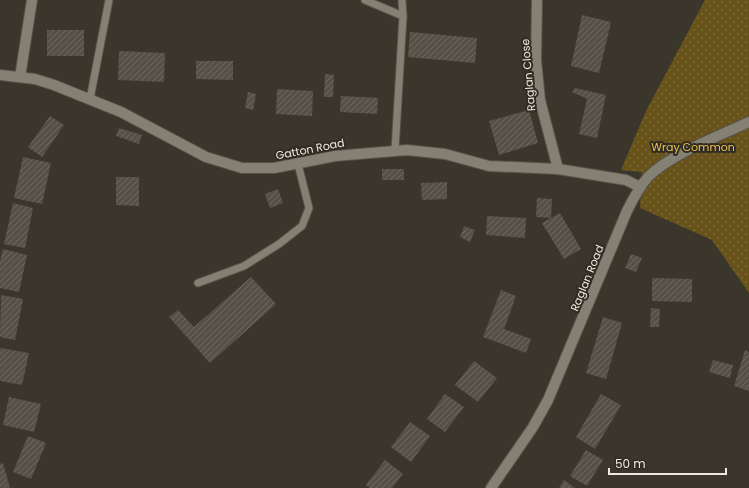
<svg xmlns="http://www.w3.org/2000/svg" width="749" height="488" font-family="Poppins,sans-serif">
	<defs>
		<pattern id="green-dots" width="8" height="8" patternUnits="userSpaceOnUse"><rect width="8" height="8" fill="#67521a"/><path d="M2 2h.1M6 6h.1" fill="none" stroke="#7d6b3b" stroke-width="1.8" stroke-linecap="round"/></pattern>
		<pattern id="building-hatch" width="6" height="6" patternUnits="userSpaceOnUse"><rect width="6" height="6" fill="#565146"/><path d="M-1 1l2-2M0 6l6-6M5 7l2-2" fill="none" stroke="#6f6a61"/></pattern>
	</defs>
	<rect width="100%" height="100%" fill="#3b362c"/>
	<polygon fill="url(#green-dots)" points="705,0 749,0 749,293 712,240 640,208 642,172 621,170 646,111"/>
	<g fill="url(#building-hatch)">
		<polygon points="582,15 611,22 599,73 571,66"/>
		<rect x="47" y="30" width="37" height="26"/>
		<polygon points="410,32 477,38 475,63 408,57"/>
		<polygon points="119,51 165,53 164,82 118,80"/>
		<polygon points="196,61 233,61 233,80 196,79"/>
		<polygon points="325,74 334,75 333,97 324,97"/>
		<polygon points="575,88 606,95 597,138 579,134 587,99 572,92"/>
		<polygon points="277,89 313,91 312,116 276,114"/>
		<polygon points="248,92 256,94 253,110 245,108"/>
		<polygon points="341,96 378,98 377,114 340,112"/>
		<polygon points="529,110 538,143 499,155 489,121"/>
		<polygon points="50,116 64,125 42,157 28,147"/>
		<polygon points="119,128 142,135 139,144 116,136"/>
		<polygon points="23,157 51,163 42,204 14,198"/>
		<rect x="382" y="169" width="22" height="11"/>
		<polygon points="116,177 139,177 139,206 116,205"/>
		<polygon points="447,182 447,199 422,200 421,183"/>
		<polygon points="278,189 283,203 270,208 265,194"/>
		<polygon points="537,198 552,199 551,218 536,217"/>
		<polygon points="13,203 33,208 25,248 4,244"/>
		<polygon points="560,213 581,249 564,259 542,223"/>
		<polygon points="487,216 526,218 525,238 486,235"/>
		<polygon points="464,226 475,230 470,242 460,237"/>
		<polygon points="3,249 27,255 19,292 0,288 0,261"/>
		<polygon points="631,254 642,258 636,272 625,268"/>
		<polygon points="251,277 276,304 210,363 169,317 178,310 194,327"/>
		<polygon points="652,278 692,279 692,302 652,301"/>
		<polygon points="501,290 516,296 504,329 531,339 526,353 483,337"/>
		<polygon points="1,295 23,299 15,340 0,337"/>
		<polygon points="651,308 660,309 659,327 650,327"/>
		<polygon points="603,317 622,323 606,379 586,373"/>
		<polygon points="0,348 29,353 22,385 0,381"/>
		<polygon points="745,350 749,352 749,391 734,386"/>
		<polygon points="713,360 733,365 730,378 709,372"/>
		<polygon points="474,361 497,378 478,402 455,385"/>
		<polygon points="445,394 464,407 445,432 427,419"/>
		<polygon points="601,394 621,405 595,449 576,437"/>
		<polygon points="9,397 41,404 34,432 3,425"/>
		<polygon points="410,422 430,436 411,462 391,447"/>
		<polygon points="28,436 46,443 31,479 13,472"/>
		<polygon points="586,450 603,460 587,486 570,476"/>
		<polygon points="385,460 403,474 392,488 370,488 366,485"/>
		<polygon points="3,463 10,488 0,488 0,464"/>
		<polygon points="564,480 575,488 559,488"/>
	</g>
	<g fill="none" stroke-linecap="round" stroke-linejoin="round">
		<g stroke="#57534a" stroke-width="9">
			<g id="service">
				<polyline points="365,0 403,16 395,150"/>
				<polyline points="402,0 403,16"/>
				<polyline points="90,99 109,0"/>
				<polyline points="198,283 244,266 279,244 302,226 309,208 298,164"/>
			</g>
		</g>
		<g stroke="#57534a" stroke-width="12">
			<g id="minor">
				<polyline points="537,0 536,60 540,100 558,169"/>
				<polyline points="0,75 35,79 54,85 121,112 206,157 242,168 274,168 335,156 407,150 445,154 489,166 558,169 626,180 640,187"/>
				<polyline points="20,77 32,0"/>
			</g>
		</g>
		<g stroke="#57534a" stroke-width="12">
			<path id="tertiary" d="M491 488 533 427 548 400 627 211C633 199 639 187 648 177 671 154 719 136 749 122"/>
		</g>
		<use href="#service" stroke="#858074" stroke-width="7"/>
		<use href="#minor" stroke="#858074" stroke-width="10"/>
		<use href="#tertiary" stroke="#858074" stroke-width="10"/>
	</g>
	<g text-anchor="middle" stroke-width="4" stroke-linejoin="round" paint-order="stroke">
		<g font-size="11" fill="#edeae4" stroke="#302c22">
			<text transform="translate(528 75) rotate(-95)" y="4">Raglan Close</text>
			<text transform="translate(310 149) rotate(-11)" y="4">Gatton Road</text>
			<text transform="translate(587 278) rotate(-68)" y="4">Raglan Road</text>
		</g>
		<g font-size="11" fill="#ecc050" stroke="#302c22">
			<text x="693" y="151">Wray Common</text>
		</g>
	</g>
	<path d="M609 468v6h117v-6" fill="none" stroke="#edeae4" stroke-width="2"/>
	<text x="615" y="468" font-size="12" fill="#edeae4" stroke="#302c22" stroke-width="3" paint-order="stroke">50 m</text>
</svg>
